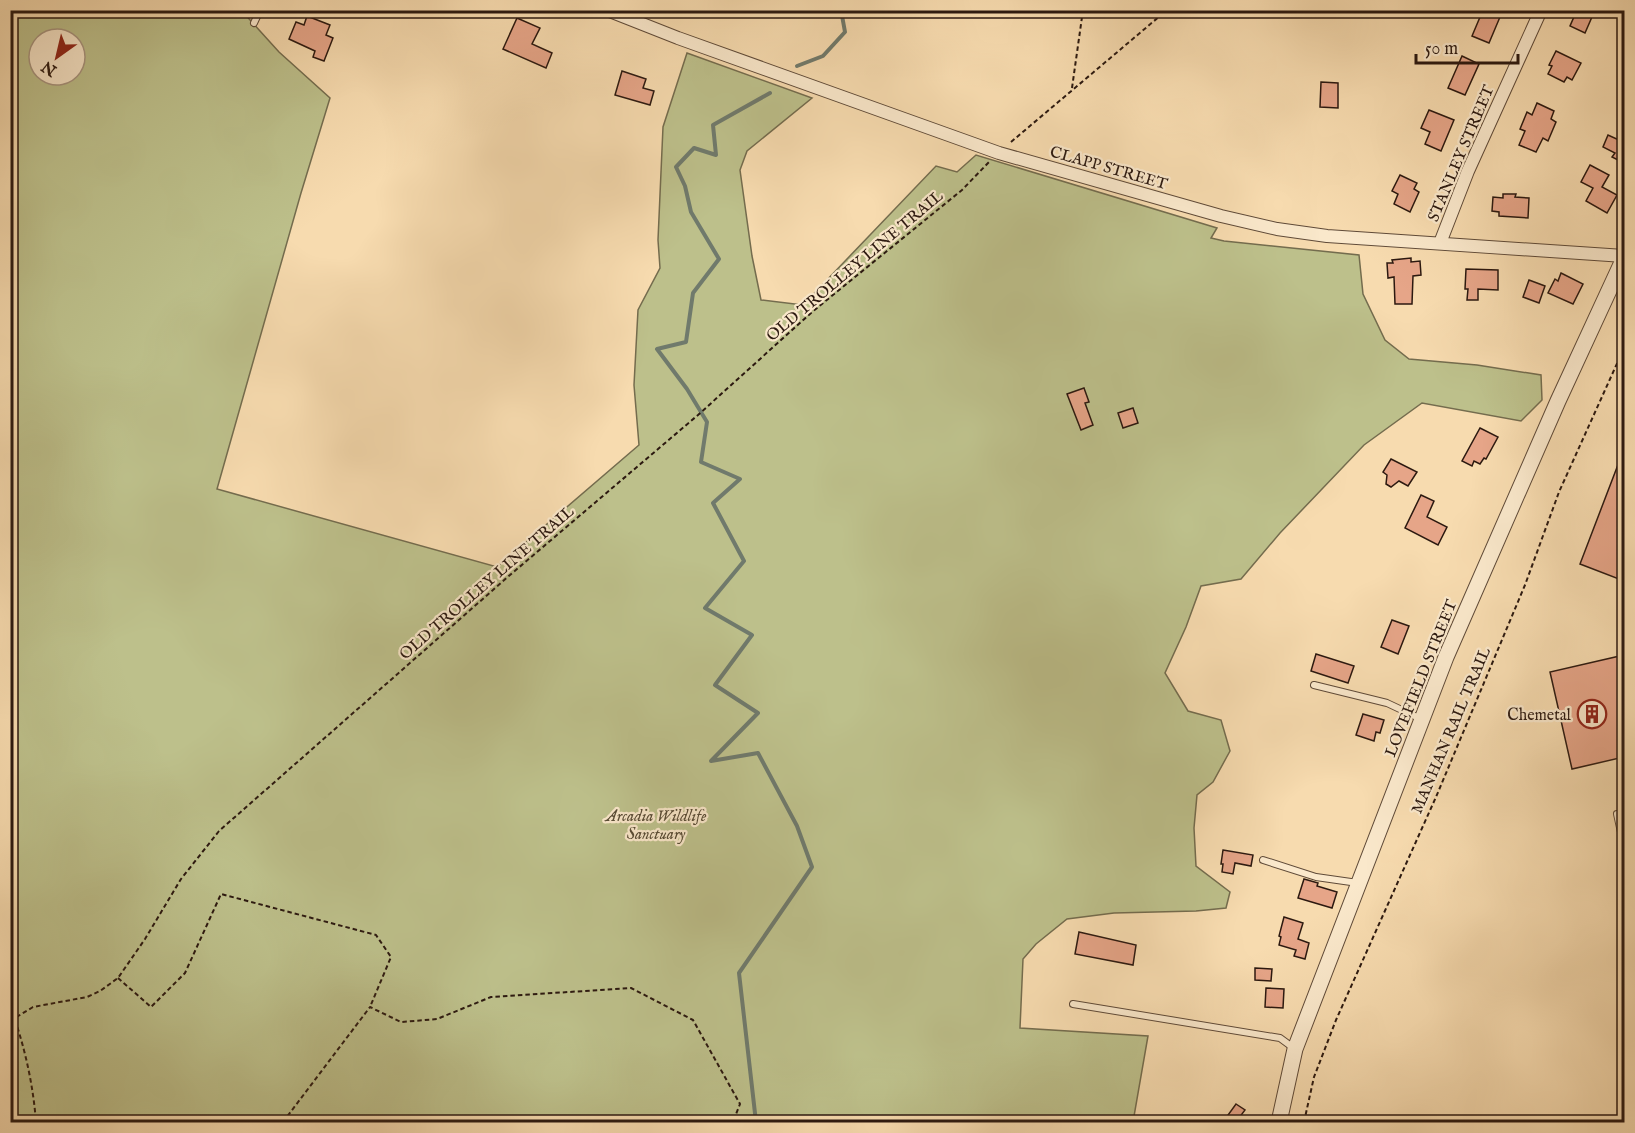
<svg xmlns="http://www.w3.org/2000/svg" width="1635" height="1133" font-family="'IM FELL English',serif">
	<rect width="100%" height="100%" fill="#f7dbaf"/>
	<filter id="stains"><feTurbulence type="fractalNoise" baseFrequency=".00333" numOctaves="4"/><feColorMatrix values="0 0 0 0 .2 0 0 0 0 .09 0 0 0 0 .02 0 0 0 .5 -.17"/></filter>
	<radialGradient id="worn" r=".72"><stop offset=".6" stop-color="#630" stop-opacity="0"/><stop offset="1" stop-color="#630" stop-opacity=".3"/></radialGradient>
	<path fill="#bdc08b" stroke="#746c4e" stroke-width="1.5" fill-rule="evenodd" d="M10 11H242L279 52 330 98 301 193 217 489 497 567 639 445 634 385 638 310 660 268 658 240 663 127 687 53 812 98 747 151 740 170 752 256 761 300 803 305 936 166 957 172 976 155 1217 228 1211 238 1224 241 1359 255 1363 294 1385 340 1409 359 1477 365 1541 375 1542 400 1521 421 1422 403 1364 445 1280 533 1241 579 1201 586 1186 627 1165 673 1188 711 1221 720 1230 751 1213 782 1197 795 1194 828 1196 866 1230 892 1226 908 1196 911 1114 913 1067 919 1036 944 1023 959 1020 1028 1148 1036 1133 1122H11ZM39 39H75V75H39Z"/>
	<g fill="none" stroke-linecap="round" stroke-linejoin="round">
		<g stroke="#707a6c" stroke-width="4">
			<polyline points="797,66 823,56 845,32 841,10"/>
			<polyline points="756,1122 739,973 812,867 797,826 758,753 711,761 758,713 715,685 752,635 705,608 744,561 713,503 740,479 701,462 707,422 687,389 657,349 686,342 693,293 719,259 691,212 685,186 676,167 694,148 716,155 713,125 770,93"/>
		</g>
	</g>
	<g fill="#e6a588" stroke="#2c1910" stroke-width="1.5">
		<polygon points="1483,10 1500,17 1489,43 1472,36"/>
		<polygon points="1577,10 1595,10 1585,33 1570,26"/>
		<polygon points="307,16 330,25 326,35 333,38 324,61 313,57 315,51 289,39 296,22 304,25"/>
		<polygon points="517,18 540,28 532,44 552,53 546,68 503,49"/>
		<polygon points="1556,51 1581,63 1572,80 1567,77 1564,82 1548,74 1552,66 1549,65"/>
		<polygon points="1462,56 1479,64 1465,95 1448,88"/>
		<polygon points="622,71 646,79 643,88 654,91 650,105 615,95"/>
		<polygon points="1321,82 1338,83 1338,108 1320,107"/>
		<polygon points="1537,103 1554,111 1551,119 1556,122 1548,141 1543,138 1536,152 1519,145 1525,131 1520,129 1527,112 1532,115"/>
		<polygon points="1429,110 1454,120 1441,151 1425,144 1430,132 1421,128"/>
		<polygon points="1624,133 1624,163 1612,157 1615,153 1603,147 1608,135 1621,141"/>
		<polygon points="1590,165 1609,175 1602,187 1617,195 1607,213 1586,201 1593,188 1581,182"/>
		<polygon points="1400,175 1417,183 1414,189 1419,192 1410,212 1394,204 1398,194 1392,191"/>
		<polygon points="1503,194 1516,194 1515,197 1529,198 1528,218 1499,216 1499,212 1492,211 1493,197 1503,198"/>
		<polygon points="1411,258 1411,262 1420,261 1421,275 1413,276 1412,304 1395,304 1394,277 1388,278 1387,263 1393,263 1392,260"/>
		<polygon points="1466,269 1498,270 1498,290 1478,289 1478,300 1467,300 1468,289 1465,289"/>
		<polygon points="1561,273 1583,284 1573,304 1548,293 1555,279 1558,281"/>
		<polygon points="1529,280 1545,286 1539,303 1523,297"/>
		<polygon points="1084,388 1089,402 1085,403 1093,425 1081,430 1067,394"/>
		<polygon points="1133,408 1138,423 1123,428 1118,413"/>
		<polygon points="1480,428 1498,437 1486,459 1484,458 1480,464 1474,461 1472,466 1462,461"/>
		<polygon points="1624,449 1624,581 1580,564"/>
		<polygon points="1391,459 1417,472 1408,486 1399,481 1391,487 1386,484 1387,475 1383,472"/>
		<polygon points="1421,495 1434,501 1427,517 1447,527 1438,545 1405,528"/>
		<polygon points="1392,620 1409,626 1398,654 1381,647"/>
		<polygon points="1316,654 1354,666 1348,683 1311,671"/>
		<polygon points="1624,655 1624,757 1572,769 1550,672"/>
		<polygon points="1363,714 1384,720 1380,733 1376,732 1374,741 1356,735"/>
		<polygon points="1223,850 1253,855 1251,866 1235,863 1233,874 1222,872 1223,864 1221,864"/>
		<polygon points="1304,879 1318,883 1317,886 1337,892 1332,908 1298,898"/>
		<polygon points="1284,917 1303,923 1298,939 1309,943 1305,959 1294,956 1296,950 1279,945 1281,937 1279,936"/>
		<polygon points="1079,932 1136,945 1133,965 1075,954"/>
		<polygon points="1255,968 1272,969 1271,981 1255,980"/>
		<polygon points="1266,988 1284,989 1283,1008 1265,1007"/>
		<polygon points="1236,1104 1245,1110 1236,1122 1223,1122"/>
	</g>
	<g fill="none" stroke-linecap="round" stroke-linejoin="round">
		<g stroke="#5f4a38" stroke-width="8">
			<g id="service">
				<polyline points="254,23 260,10"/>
				<polyline points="1314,685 1387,703 1421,719"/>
				<polyline points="1617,814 1624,846"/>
				<polyline points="1263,860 1316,877 1358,883"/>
				<polyline points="1073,1004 1280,1038 1295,1049"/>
			</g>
		</g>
		<g stroke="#5f4a38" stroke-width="14">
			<g id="minor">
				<polyline points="607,10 678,38 999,153 1221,216 1277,229 1327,236 1624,256"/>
				<polyline points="1440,243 1468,171 1541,10"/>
			</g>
		</g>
		<g stroke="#5f4a38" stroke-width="17">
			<polyline id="tertiary" points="1279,1122 1295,1049 1446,657 1558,401 1624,258"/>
		</g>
		<g stroke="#2c1910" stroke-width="2" stroke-dasharray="4.5 3" stroke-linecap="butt">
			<polyline points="1072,88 1083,10"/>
			<polyline points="1011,142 1167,10"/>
			<polyline points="10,698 13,710 10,731"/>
			<polyline points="118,978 151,1007 185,973 221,894 376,935 391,957 370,1007"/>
			<path d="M10 1006C24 1043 33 1083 36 1122"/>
			<polyline points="10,1021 33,1007 87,997 100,991 118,978 145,939 181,879 219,831 510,575 698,415 812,312 962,190 989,162"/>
			<polyline points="283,1122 370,1007 401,1022 437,1019 491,997 631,988 693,1020 740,1104 733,1122"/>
			<polyline points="1304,1122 1314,1077 1336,1020 1436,797 1525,585 1559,492 1624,348"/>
		</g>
		<use href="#service" stroke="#fae8cb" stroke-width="6"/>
		<use href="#minor" stroke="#fae8cb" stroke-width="12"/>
		<use href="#tertiary" stroke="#fae8cb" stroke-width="15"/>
	</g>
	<defs>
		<g id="building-ring" transform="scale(1.5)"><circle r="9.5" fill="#fae8cb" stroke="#8f2418" stroke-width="1.5"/><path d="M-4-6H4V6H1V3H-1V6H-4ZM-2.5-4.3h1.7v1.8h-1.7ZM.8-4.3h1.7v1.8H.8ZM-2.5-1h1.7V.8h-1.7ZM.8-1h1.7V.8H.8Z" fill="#8f2418"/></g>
	</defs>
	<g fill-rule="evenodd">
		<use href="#building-ring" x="1592" y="714"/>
	</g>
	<g text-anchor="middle" stroke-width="4.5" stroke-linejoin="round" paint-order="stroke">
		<g font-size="16" fill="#2c1910" stroke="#fae8cb">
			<text transform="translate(1460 153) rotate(-67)" y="6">STANLEY STREET</text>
			<text transform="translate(1109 167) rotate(16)" y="6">CLAPP STREET</text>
			<text transform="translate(854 265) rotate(-40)" y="6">OLD TROLLEY LINE TRAIL</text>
			<text transform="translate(486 582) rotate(-41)" y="6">OLD TROLLEY LINE TRAIL</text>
			<text transform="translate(1420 678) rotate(-68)" y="6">LOVEFIELD STREET</text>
			<text transform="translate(1450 730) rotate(-67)" y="6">MANHAN RAIL TRAIL</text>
		</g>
		<g font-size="16" fill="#2c1910" stroke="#fae8cb" text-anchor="end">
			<text x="1571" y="720">Chemetal</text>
		</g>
		<g font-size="16" font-style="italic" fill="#584b35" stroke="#fae8cb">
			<text x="656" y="821">Arcadia Wildlife<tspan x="656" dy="18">Sanctuary</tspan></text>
		</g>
	</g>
	<rect width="1635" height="1133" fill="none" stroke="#f7dbaf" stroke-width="36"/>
	<rect x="12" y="12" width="1611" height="1109" fill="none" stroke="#2c1910" stroke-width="3"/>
	<rect x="18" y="18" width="1599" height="1097" fill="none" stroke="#2c1910" stroke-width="1.5"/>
	<g transform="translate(57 57) rotate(214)"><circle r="28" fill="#fae8cb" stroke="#a89580" stroke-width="1.5"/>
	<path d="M0-4.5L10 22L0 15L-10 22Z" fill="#8f2418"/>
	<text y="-9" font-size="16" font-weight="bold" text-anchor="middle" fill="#2c1910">N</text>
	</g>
	<path d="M1416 54v9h102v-9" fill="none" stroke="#2c1910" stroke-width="3"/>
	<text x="1425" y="54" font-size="18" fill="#2c1910" stroke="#fae8cb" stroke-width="4.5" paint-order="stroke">50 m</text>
	<rect width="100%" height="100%" filter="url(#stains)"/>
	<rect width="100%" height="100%" fill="url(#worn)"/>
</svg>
